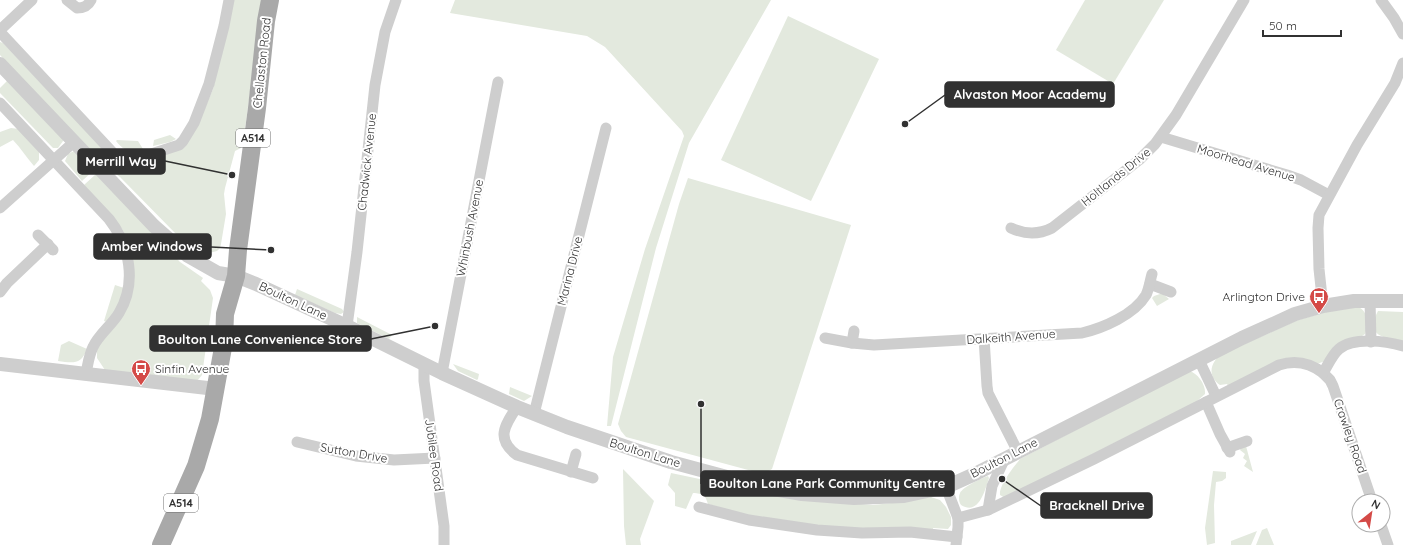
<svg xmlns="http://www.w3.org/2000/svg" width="1403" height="545" font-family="Quicksand,sans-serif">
	<rect width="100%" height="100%" fill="#fff"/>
	<g fill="#e3e9de">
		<polygon points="234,0 262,0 246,122 241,148 235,151 225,188 224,194 226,214 221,244 220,248 217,251 205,254 200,253 188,245 177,235 120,177 91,154 0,55 0,42 3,43 111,157 182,147 199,122 213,89"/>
		<polygon points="455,0 771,0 689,143 656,248 611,426 607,426 613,357 645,249 684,136 682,131 605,47 587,36 450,13"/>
		<polygon points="1085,0 1164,0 1113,84 1056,50"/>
		<polygon points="788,16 879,59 811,201 721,160"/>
		<polygon points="9,79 63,138 63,141 58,148 53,148 0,93 0,88"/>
		<path d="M11 128 19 129 39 151V160L34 166C26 157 21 148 13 140L0 147V132Z"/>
		<polygon points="170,135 176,139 170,142 153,146 154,140"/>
		<path d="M117 140 138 141 143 149C131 154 124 151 116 141Z"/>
		<polygon points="74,151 94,170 82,181 65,161 68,154"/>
		<polygon points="96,174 180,262 203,278 201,281 210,290 213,298 202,375 196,382 105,370 97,358 97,351 99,344 109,332 133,263 128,240 122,229 84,185"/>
		<polygon points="688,178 851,225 772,469 763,474 626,437 621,431 618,424 679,204"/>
		<polygon points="115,285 127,289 110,323 104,321"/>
		<polygon points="297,289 342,309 344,312 341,314 335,313 295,295"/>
		<polygon points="1160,294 1163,294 1169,299 1157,306 1152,298 1154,296"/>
		<path d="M1358 307C1368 310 1369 326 1365 334L1325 361 1317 364 1306 360 1228 386 1227 384 1220 385C1207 376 1210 362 1222 354L1298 320 1326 312Z"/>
		<path d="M1378 311 1403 312V342C1385 338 1364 336 1378 311Z"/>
		<polygon points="357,317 392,335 389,339 357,323"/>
		<path d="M69 341 87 349C81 365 73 363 58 361L61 345Z"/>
		<polygon points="453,364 479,374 478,379 477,380 458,371"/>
		<path d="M1189 371C1198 373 1206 385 1205 394L1196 402 1005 498 1000 495C999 485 1014 467 1020 459Z"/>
		<polygon points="510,387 532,396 524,401 509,394"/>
		<polygon points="1246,446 1253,472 1244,466 1247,461 1243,458 1245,454 1240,450 1241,448"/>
		<polygon points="623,469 654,501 640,539 641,545 626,545 624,526"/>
		<polygon points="1213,471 1226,472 1226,478 1222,481 1216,482 1214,505 1215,543 1207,545 1205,528"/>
		<polygon points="952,472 954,479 937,486 934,476"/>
		<path d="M671 473 791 498 873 505 892 503 931 497 940 500 946 507 951 517V525L948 529 933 528V530L838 528 746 515 708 504C705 494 703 494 693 493L686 509 675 506V493L668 485Z"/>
		<path d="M988 476 989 478C985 490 979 516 961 505 959 502 958 497 960 493 963 487 982 478 988 476Z"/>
		<polygon points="1267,528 1274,545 1256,545 1262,530"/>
		<polygon points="1257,531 1251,545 1231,545 1231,541"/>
	</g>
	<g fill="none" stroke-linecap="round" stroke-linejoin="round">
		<g stroke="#cecece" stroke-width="11">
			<path d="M67 0 77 8C84 8 88 6 91 0"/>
			<polyline points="1381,0 1394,18 1403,34"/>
			<polyline points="0,30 32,0"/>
			<polyline points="0,32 114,154 124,159 136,159 179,145 183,141 194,123 209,84 224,26 229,0"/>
			<path d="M0 103 109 219C130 246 137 283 119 313 112 325 99 334 93 347 89 355 88 364 86 373"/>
			<polyline points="1161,137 1287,175 1301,180 1329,195"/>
			<polyline points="0,208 74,142"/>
			<path d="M1011 228C1024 234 1038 235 1052 228L1139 160 1155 144 1176 115 1244 0"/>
			<polyline points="38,235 53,250"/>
			<polyline points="1150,284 1171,292"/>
			<polyline points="0,292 7,283 48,244"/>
			<polyline points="1370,300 1371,342"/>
			<polyline points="1323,306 1319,269 1318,228 1319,215 1357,145 1395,83 1403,63"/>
			<polyline points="347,326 357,252 375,85 385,32 396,0"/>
			<path d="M825 338 852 343 874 345 1082 333C1103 328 1134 315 1146 295 1149 289 1150 281 1152 274"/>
			<polyline points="984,338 987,386 988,393 1018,452"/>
			<polyline points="852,343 854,331"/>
			<polyline points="1199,360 1216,396"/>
			<polyline points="424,364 424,381 444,526 444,545"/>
			<polyline points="442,373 498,82"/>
			<polyline points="1323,373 1330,380 1333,386 1372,501"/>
			<polyline points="1206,402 1220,434 1230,452"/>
			<path d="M517 407C505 425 495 439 517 455L593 478"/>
			<polyline points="534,414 606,128"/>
			<polyline points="297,442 356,456 394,460 435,458"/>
			<polyline points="1227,448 1247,441"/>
			<polyline points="571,472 576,454"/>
			<polyline points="946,487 958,518 958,527 956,545"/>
			<polyline points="699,507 749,520 817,530 862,533 910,532 957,537"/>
			<polyline points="988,510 992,486 1005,458"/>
			<path d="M958 518 988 510 1094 459 1279 365C1295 360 1310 363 1323 373 1328 365 1332 355 1339 349 1353 337 1386 341 1403 346"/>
			<polyline points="1381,525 1388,545"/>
		</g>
		<g stroke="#cecece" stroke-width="14">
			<polyline points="0,64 154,226 188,256 218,273 236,276 256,284 347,326 442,373 517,407 567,427 671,462 768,488 802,494 854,498 904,496 946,487 977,473 1242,338 1295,314 1323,306 1354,301 1403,301"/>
			<polyline points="0,364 216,389"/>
		</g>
		<polyline stroke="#a9a9a9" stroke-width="18" points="161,545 196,466 210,419 224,342 225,314 236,276 238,250 257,108 266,21 270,0"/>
	</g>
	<defs>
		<g id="bus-pin" transform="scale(1)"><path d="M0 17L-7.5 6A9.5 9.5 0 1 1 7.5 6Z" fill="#d44a47" stroke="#fff"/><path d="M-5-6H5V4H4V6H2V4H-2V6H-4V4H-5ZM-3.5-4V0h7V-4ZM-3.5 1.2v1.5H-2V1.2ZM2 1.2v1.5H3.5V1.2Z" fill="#fff"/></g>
	</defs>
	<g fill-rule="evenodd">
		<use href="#bus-pin" x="1319" y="297"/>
		<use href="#bus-pin" x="141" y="369"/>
	</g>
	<g text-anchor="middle" stroke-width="4" stroke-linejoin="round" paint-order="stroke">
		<g fill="#fff" stroke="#6f6f6f" stroke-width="1">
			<rect x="236" y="129" width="34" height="18" rx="3"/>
			<rect x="164" y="494" width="34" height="18" rx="3"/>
		</g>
		<g font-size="11" font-weight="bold" fill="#313131">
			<text x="253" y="142">A514</text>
			<text x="181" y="507">A514</text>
		</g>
		<g font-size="12" fill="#313131" stroke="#fff">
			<text transform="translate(262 63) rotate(-84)" y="4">Chellaston Road</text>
			<text transform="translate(367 162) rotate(-84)" y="4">Chadwick Avenue</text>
			<text transform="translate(1246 163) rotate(17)" y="4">Moorhead Avenue</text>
			<text transform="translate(1116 177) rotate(-39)" y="4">Holtlands Drive</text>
			<text transform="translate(470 228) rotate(-79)" y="4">Whinbush Avenue</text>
			<text transform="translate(570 271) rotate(-76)" y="4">Marina Drive</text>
			<text transform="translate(293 301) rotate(25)" y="4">Boulton Lane</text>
			<text transform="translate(1011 337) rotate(-4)" y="4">Dalkeith Avenue</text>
			<text transform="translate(1350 436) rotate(71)" y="4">Crawley Road</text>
			<text transform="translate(354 453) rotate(10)" y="4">Sutton Drive</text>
			<text transform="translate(645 453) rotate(17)" y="4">Boulton Lane</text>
			<text transform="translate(434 455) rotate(82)" y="4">Jubilee Road</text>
			<text transform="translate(1004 458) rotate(-27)" y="4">Boulton Lane</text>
		</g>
		<g font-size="12" fill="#313131" stroke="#fff" text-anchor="end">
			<text x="1305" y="301">Arlington Drive</text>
			<text x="155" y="373" text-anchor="start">Sinfin Avenue</text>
		</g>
	</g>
	<path fill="none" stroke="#313131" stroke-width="1.5" d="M905 124L945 95M232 175L165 161M271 250L211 247M435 326L371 339M701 404L701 484M1002 479L1041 506"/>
	<g fill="#313131" stroke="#fff" stroke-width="1.5">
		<circle cx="905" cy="124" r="4"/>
		<circle cx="232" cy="175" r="4"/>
		<circle cx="271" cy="250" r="4"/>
		<circle cx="435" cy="326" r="4"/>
		<circle cx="701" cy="404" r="4"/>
		<circle cx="1002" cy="479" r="4"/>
	</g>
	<g fill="#313131" stroke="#313131" stroke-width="1.5">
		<rect x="945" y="82" width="169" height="25" rx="4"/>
		<rect x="78" y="149" width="87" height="25" rx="4"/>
		<rect x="94" y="234" width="117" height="25" rx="4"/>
		<rect x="150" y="326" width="221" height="25" rx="4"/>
		<rect x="701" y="471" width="253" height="25" rx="4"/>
		<rect x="1041" y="493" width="111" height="25" rx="4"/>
	</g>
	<g font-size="13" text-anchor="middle" font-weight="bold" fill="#fff">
		<text x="1030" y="99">Alvaston Moor Academy</text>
		<text x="121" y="166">Merrill Way</text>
		<text x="152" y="251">Amber Windows</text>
		<text x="260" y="344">Boulton Lane Convenience Store</text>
		<text x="827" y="488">Boulton Lane Park Community Centre</text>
		<text x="1097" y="510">Bracknell Drive</text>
	</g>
	<g transform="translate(1371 513) rotate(30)"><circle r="19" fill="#ffffff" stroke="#adadad"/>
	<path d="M0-3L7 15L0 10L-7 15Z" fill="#d44a47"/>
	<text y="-6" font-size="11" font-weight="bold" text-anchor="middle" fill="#313131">N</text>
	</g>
	<path d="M1263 30v6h78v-6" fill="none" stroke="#313131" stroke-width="2"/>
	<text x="1269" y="30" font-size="12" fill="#313131" stroke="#ffffff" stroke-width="3" paint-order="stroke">50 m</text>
</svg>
